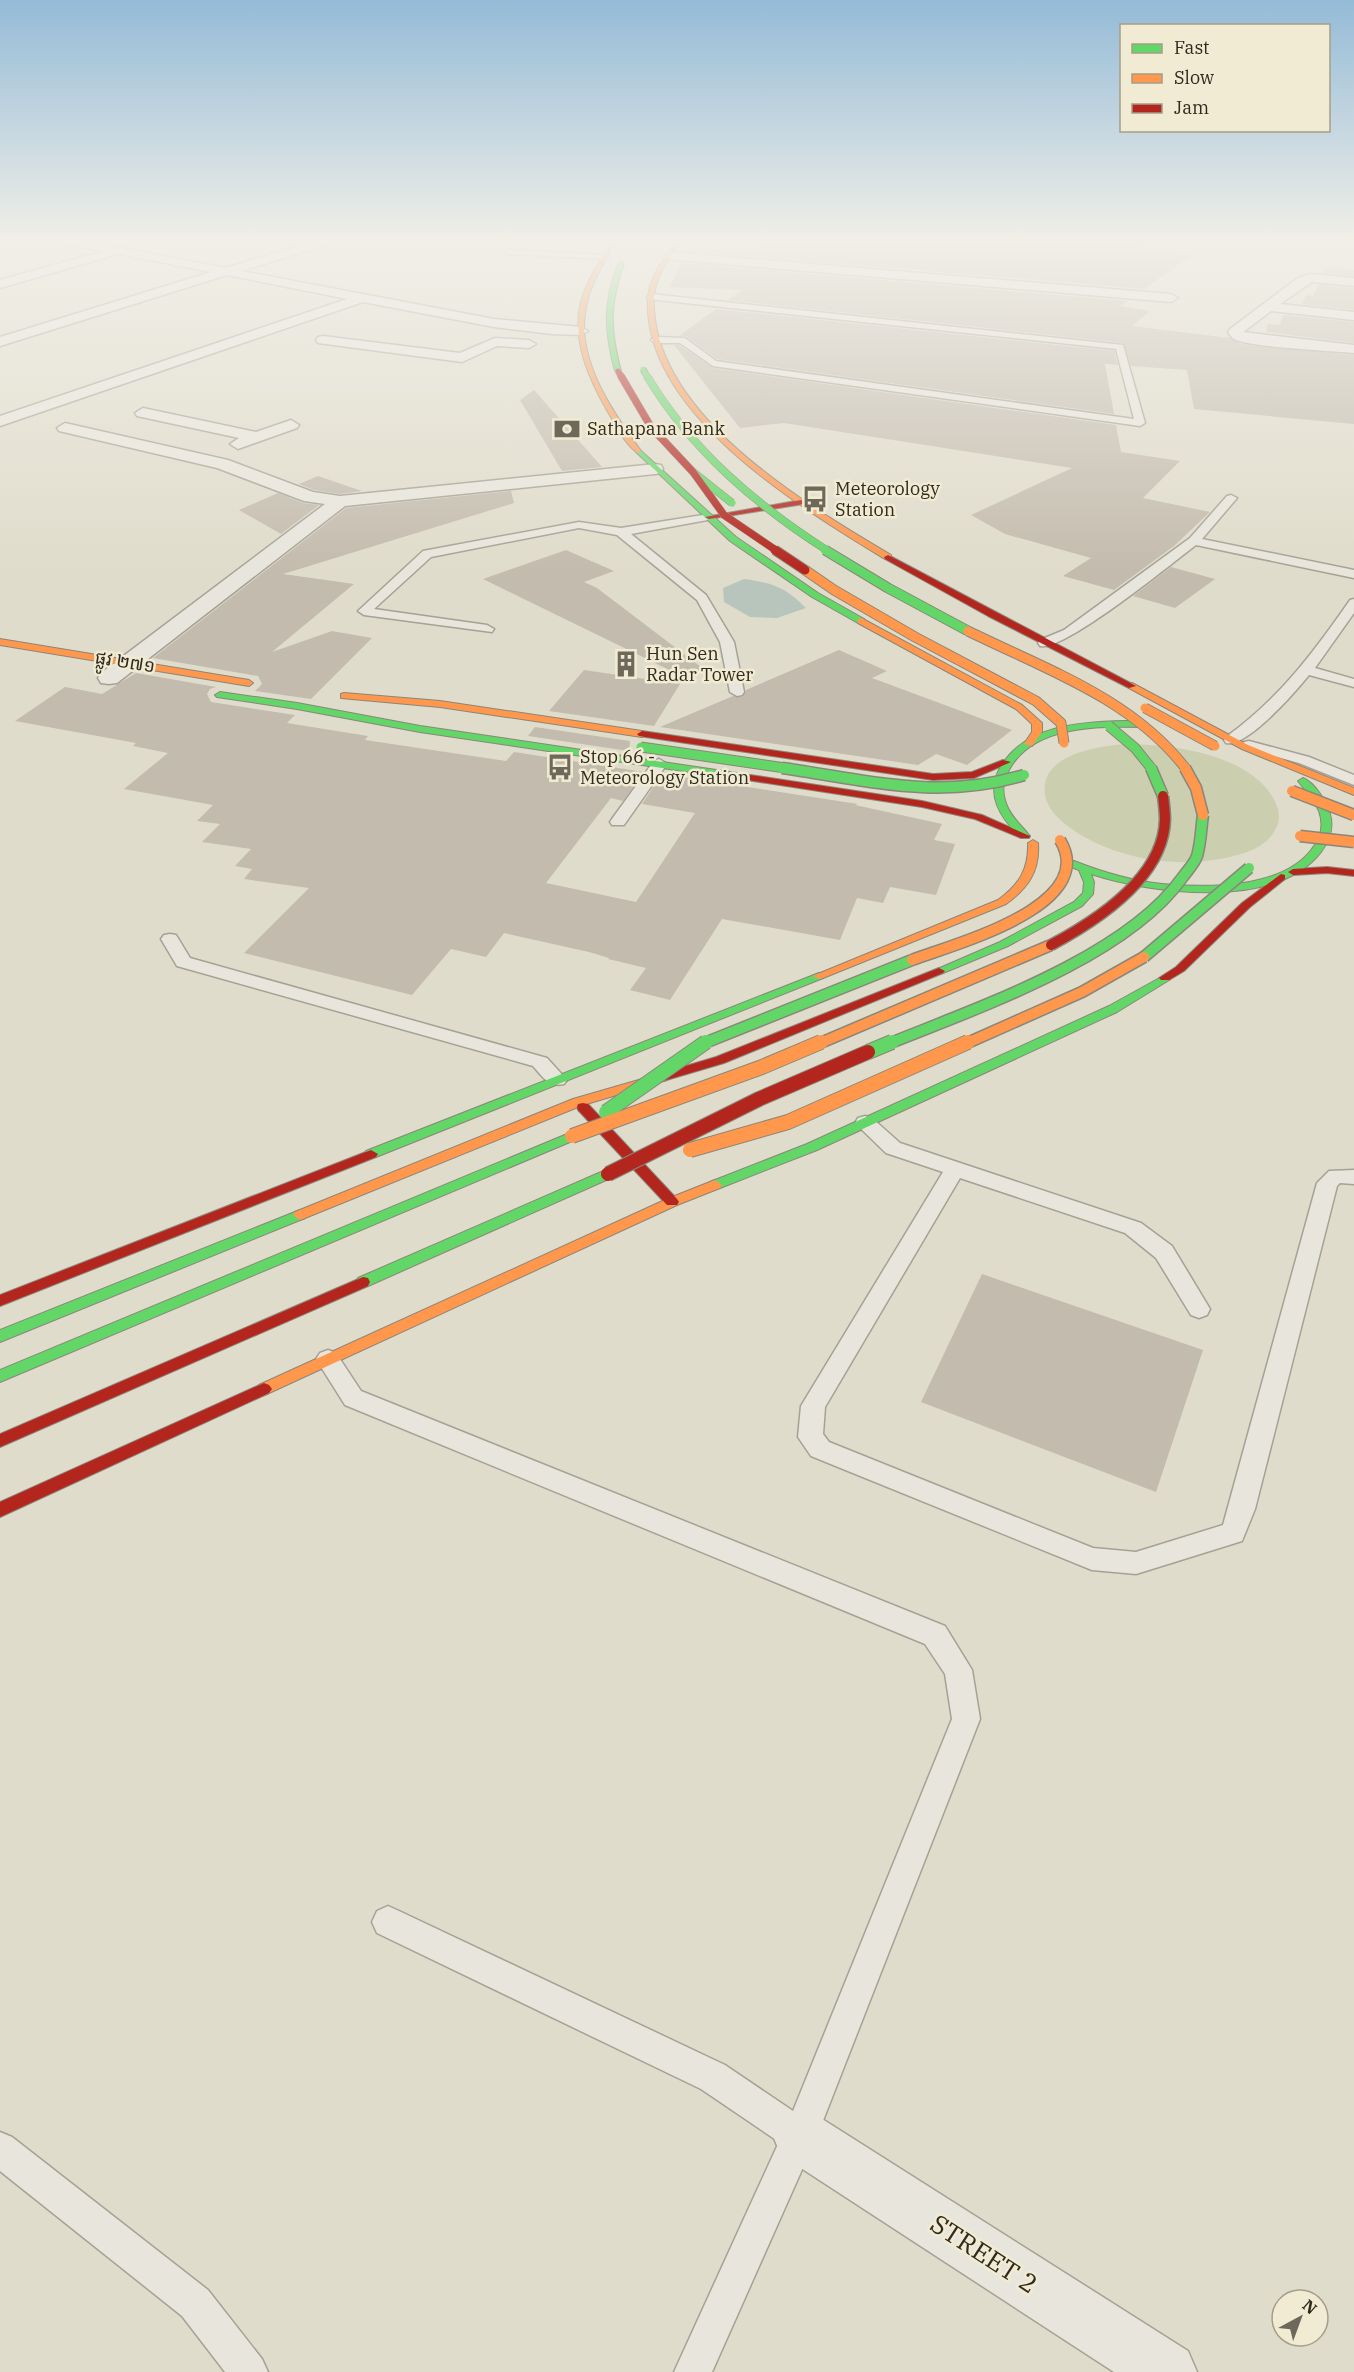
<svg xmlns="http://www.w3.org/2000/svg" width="1354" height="2372" font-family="'IBM Plex Serif','Noto Sans Khmer',serif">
	<rect width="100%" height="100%" fill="#e0dccb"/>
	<path fill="#cbcfb0" d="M1123 744C1170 744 1245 753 1272 796 1279 807 1282 819 1275 830 1266 848 1243 854 1225 858 1174 869 1111 858 1069 827 1058 819 1047 808 1045 795 1039 755 1095 747 1123 744Z"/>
	<path fill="#b7c5bd" d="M744 579C773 583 785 587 806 608L777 618 750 617 724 602 723 588Z"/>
	<g fill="#c3bbad">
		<polygon points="759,240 1081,240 1192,255 1144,289 687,251 689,247 758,252"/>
		<polygon points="682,263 1128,301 1120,306 1150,311 1132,326 1230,338 1241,344 1255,346 1354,355 1354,424 1194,409 1187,370 1131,366 1123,343 728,300 742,290 669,287"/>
		<polygon points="1325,267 1354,270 1354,276 1323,273"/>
		<polygon points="1318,285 1354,288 1354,310 1302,304 1307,295 1313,296"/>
		<polygon points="716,309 1114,351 1118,365 1105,364 1114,414 717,359 686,336 679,336"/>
		<polygon points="1283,315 1354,322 1354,343 1266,332 1268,324 1280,325"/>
		<polygon points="674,345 679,345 713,368 1116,425 1121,452 1180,461 1143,498 1210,512 1174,546 1114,590 1063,576 1091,558 1005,534 971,515 1072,468 784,423 740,428"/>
		<polygon points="534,390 602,467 562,471 520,400"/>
		<polygon points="318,476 362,491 340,494 314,490 299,484"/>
		<polygon points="511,491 514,503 283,574 354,584 272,652 332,631 372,638 311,699 255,691 262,684 258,676 153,658 346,508"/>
		<polygon points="278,493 303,503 319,505 281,534 239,510"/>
		<polygon points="566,550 614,571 584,582 597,588 701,667 692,681 483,579"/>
		<polygon points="1171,567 1215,579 1175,608 1133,596"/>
		<polygon points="839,650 887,671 872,678 1012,730 967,765 936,754 918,765 660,727 733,696 742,697 746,690"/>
		<polygon points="584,670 680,684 654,726 549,711"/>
		<polygon points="136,673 216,687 210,689 207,694 211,702 295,715 287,723 368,736 365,740 506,761 514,752 644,772 623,801 611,798 546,883 636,902 695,813 642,804 662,774 858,804 855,805 942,824 934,840 955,844 936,895 890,887 883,903 857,898 840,940 722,919 670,1000 630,990 646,968 608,959 609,958 589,952 504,933 486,957 451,949 412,995 244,953 309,888 244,879 252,869 235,866 251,849 202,842 220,824 197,821 213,805 124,789 168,753 133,746 136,743 15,721 65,687 102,694"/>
		<polygon points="535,727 630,741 629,751 528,736"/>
		<polygon points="982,1274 1203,1350 1156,1492 921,1402"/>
	</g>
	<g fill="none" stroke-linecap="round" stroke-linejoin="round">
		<g stroke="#a5a195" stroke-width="3">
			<g id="lane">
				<polygon points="1093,240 1147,244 1161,240 1172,240 1147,248"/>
				<polygon points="510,250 604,255 608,257 604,259 507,254 507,250"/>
				<polygon points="651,294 1123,345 1145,423 1140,426 713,366 680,343 655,343 651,340 655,337 685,338 716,361 1134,419 1116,349 648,299 647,297"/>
				<path d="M1231 495 1237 498 1202 539 1354 570V578L1196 545C1172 563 1064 652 1040 646L1038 643 1040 640 1064 630 1190 538 1227 496Z"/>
				<polygon points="709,514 715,517 713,519 631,534 706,595 734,642 744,692 742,695 737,696 730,692 720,642 697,600 617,535 579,528 431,557 374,609 487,625 494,629 492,632 364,615 358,611 423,551 579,522 621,528"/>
				<path d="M1354 599V613L1315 668 1354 679V687L1309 675C1296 691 1247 748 1226 743L1224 740 1226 737C1278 700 1314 652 1350 600Z"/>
				<polygon points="1249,741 1309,757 1354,775 1354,785 1299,763 1244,748 1242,745 1244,742"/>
				<polygon points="659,759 667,764 624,825 612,825 610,822 612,819 654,761"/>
				<path d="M170 934 176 935 190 958 547 1058 567 1080 564 1084C549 1088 542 1076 533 1066L177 966 161 939 164 935Z"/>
				<polygon points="865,1116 872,1118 900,1143 1141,1223 1172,1246 1210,1309 1207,1315 1199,1318 1191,1315 1156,1258 1125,1233 960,1178 825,1407 823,1434 829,1442 1093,1548 1136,1552 1223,1525 1317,1183 1329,1171 1354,1170 1354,1184 1340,1183 1337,1186 1255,1509 1242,1541 1136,1574 1092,1570 811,1456 798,1437 801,1406 943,1172 886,1153 855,1123 858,1118"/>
				<polygon points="328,1350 336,1353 361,1391 945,1626 972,1670 980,1719 817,2136 712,2372 674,2372 779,2142 701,2089 377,1933 372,1922 377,1911 388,1906 399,1911 725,2065 793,2111 952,1719 945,1674 925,1644 345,1405 316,1359 320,1353"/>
				<polygon points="0,2132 12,2137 208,2290 262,2359 268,2372 225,2372 182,2316 0,2171"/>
			</g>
		</g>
		<g stroke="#a5a195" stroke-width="3">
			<g id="street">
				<polygon points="57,240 79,240 226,268 317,240 334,240 332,243 242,271 494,319 581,327 588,331 581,335 552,334 494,327 363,302 0,426 0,416 347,299 227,275 0,346 0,337 211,272 118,254 0,288 0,280 103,251 63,244"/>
				<polygon points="669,252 1171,294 1178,298 1171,302 665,259 663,256"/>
				<path d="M1311 274 1354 278V286L1312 282 1280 304 1354 312V320L1271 311 1243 332 1354 345V353C1335 351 1246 347 1234 339 1232 338 1229 334 1228 332L1230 329 1298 278Z"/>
				<polygon points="323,336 460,353 495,338 529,340 536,344 529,348 497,346 462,362 318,343 316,340 318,337"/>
				<polygon points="143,408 256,432 291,420 299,425 297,428 238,449 230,444 239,438 137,416 135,413"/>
				<polygon points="65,423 228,460 313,492 340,496 655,464 661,465 663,469 661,473 655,474 345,506 117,683 109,684 101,683 98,678 101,673 325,504 304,501 217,468 59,431 57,428"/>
				<polygon points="800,2109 819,2117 1188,2351 1197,2372 1114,2372 781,2155 773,2136 781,2117"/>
			</g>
		</g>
		<g stroke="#8a867b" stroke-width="2">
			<g id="fast">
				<path d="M621 262 624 264C609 304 610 331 621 371L618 373 615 371C604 330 603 304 618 264Z"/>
				<polygon points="636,450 640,450 736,537 818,593 864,619 864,623 858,623 812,597 730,541 636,452"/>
				<polygon points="220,692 297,703 420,726 750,775 755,778 750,781 420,732 297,709 217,697 215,695"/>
				<path d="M1125 721H1143L1148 724 1143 727C1098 726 1033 725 1009 770 1002 781 1002 794 1007 806 1012 818 1021 825 1029 835L1028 837H1020C1001 818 985 795 1000 768 1024 725 1081 722 1125 721Z"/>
				<path d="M1303 778C1315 783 1326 801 1330 814 1334 828 1330 840 1321 852 1277 910 1152 894 1091 874L1094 882 1093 894 1082 906 1008 946 943 973 939 974 933 971 1000 942 1074 902 1083 893 1084 882 1079 870 1066 865V861H1074C1102 872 1131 881 1162 884 1207 888 1282 889 1312 849 1321 838 1324 825 1319 811 1314 799 1306 791 1298 781Z"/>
				<polygon points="819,973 823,974 825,976 823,978 376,1157 366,1157 364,1154 366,1151"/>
				<polygon points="1165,975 1171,978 1169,980 1117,1012 817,1150 720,1188 710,1188 708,1185 710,1182 807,1144 1109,1006"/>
				<polygon points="572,1132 579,1136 577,1139 0,1382 0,1370"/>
				<polygon points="608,1169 615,1174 613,1177 368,1286 358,1286 356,1282 358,1278"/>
				<polygon points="300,1210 307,1215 305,1218 0,1342 0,1330"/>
			</g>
		</g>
		<g stroke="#8a867b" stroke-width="2">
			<g id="slow">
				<path d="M612 240H616C606 260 592 280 587 303 573 356 612 411 641 451L638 453C625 445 616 425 608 412 590 381 571 340 581 302 587 280 601 260 612 240Z"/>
				<path d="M677 240H681C670 257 655 276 654 297 649 412 805 504 891 555V559H885C800 507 641 412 648 297 650 276 665 257 677 240Z"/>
				<polygon points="861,618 1022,705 1042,723 1042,732 1032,746 1024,744 1032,732 1032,724 1016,709 858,623 858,619"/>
				<polygon points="0,639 249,680 253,683 249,686 0,645"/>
				<polygon points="1132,683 1248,745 1354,788 1354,795 1242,749 1129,688 1129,684"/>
				<polygon points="344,693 440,701 642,731 647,734 642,737 440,707 341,698 341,694"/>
				<path d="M1033 840 1038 843C1040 871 1028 888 1006 904L823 978 819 979 813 976 998 900C1019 885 1029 869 1028 843Z"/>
				<polygon points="663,1073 669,1077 667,1080 583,1105 305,1218 300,1220 293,1215 295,1212 573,1099"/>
				<polygon points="715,1180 722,1185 720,1188 677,1205 269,1393 264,1395 259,1393 256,1389 259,1385 667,1199"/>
			</g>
		</g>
		<g stroke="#8a867b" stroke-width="2">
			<g id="jam">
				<polygon points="801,500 805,502 804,504 709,519 705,517"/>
				<polygon points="888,555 1136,686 1129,688 988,616 885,559 884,557"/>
				<polygon points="642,731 933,774 972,772 1003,760 1011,762 974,778 933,780 639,736 637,734"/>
				<polygon points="750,775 922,801 982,815 1030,836 1029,838 1021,838 975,819 922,807 747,780 745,778"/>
				<polygon points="1327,867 1354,870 1354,876 1327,873 1293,875 1288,872 1293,869"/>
				<polygon points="1281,874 1285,875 1285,879 1250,907 1184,971 1169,980 1161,980 1159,978 1176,967 1242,903"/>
				<polygon points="939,968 945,971 943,973 724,1063 663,1081 657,1077 659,1074 716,1057"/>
				<polygon points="583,1103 588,1104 677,1199 679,1202 677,1205 667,1205 578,1110 577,1107 578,1104"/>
				<polygon points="371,1150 378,1154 376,1157 0,1306 0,1295"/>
				<polygon points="363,1277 368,1278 370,1282 368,1286 0,1447 0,1434"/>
				<polygon points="264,1383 269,1385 272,1389 269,1393 0,1517 0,1502"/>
			</g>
		</g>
		<use href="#lane" fill="#e8e6dc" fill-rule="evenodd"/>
		<use href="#street" fill="#e8e6dc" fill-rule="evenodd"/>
		<use href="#fast" fill="#63d668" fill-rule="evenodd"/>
		<use href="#slow" fill="#ff974d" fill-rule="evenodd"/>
		<use href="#jam" fill="#b3261e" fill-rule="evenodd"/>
		<g stroke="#8a867b" stroke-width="7" stroke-linecap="butt">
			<polyline id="fast-bridge-far4" points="643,369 648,378"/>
		</g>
		<g stroke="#8a867b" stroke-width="8" stroke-linecap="butt">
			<g id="fast-bridge-far3">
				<path d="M647 376C691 450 756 505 828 551"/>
				<polyline points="693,472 732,503"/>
			</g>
		</g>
		<g stroke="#8a867b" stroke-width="11" stroke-linecap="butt">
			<g id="fast-bridge-far2">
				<polyline points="825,550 888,588 968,631"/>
				<polyline points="1109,726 1135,748 1152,769"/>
				<polyline points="641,747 792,769"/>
			</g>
		</g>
		<g stroke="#8a867b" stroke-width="13" stroke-linecap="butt">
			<g id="fast-bridge-far1">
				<path d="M782 768C867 780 939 801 1024 775"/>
				<polyline points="1151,768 1163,796"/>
				<polyline points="1144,957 1249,868"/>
				<polyline points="702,1044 912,960"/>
				<path d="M888 1044C977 1008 1126 957 1182 878 1187 871 1195 863 1197 856 1201 843 1201 828 1203 815"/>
			</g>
		</g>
		<g stroke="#8a867b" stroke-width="16" stroke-linecap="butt">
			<g id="fast-bridge">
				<polyline points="868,1052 892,1042"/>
				<polyline points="606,1112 706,1042"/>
			</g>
		</g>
		<g stroke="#8a867b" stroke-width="11" stroke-linecap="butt">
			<g id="slow-bridge-far2">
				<polyline points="805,570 834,590 915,637 1036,701 1061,723 1064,743"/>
				<path d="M968 631C1045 669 1133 699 1186 769"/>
				<polyline points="1145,708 1215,746"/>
			</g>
		</g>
		<g stroke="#8a867b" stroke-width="13" stroke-linecap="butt">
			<g id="slow-bridge-far1">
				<polyline points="1185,768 1196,788 1203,815"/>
				<polyline points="1292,791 1354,815"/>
				<polyline points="1300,836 1354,842"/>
				<path d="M912 960C954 944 1100 906 1060 840"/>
				<polyline points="818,1044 1051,945"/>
				<polyline points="965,1044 1082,992 1144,957"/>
			</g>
		</g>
		<g stroke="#8a867b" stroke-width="16" stroke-linecap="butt">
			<g id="slow-bridge">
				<polyline points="572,1136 762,1067 821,1042"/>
				<polyline points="690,1150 788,1122 968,1042"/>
			</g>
		</g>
		<g stroke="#8a867b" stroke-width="7" stroke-linecap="butt">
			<polyline id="jam-bridge-far4" points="618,371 622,378"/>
		</g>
		<g stroke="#8a867b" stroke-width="8" stroke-linecap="butt">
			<polyline id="jam-bridge-far3" points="621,376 651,427 693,472 724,515 777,551"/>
		</g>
		<g stroke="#8a867b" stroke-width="11" stroke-linecap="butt">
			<polyline id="jam-bridge-far2" points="775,550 805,570"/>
		</g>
		<g stroke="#8a867b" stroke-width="13" stroke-linecap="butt">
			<path id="jam-bridge-far1" d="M1051 945C1096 921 1164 877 1165 819 1165 812 1164 804 1163 796"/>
		</g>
		<g stroke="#8a867b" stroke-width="16" stroke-linecap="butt">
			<polyline id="jam-bridge" points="608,1174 759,1099 868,1052"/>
		</g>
		<use href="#fast-bridge-far4" stroke="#63d668" stroke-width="5"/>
		<use href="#fast-bridge-far3" stroke="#63d668" stroke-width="7"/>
		<use href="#fast-bridge-far2" stroke="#63d668" stroke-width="9"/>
		<use href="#fast-bridge-far1" stroke="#63d668" stroke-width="10"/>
		<use href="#fast-bridge" stroke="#63d668" stroke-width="14"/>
		<use href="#slow-bridge-far2" stroke="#ff974d" stroke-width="9"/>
		<use href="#slow-bridge-far1" stroke="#ff974d" stroke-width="10"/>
		<use href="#slow-bridge" stroke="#ff974d" stroke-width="14"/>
		<use href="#jam-bridge-far4" stroke="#b3261e" stroke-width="5"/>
		<use href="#jam-bridge-far3" stroke="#b3261e" stroke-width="7"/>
		<use href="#jam-bridge-far2" stroke="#b3261e" stroke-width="9"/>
		<use href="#jam-bridge-far1" stroke="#b3261e" stroke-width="10"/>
		<use href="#jam-bridge" stroke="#b3261e" stroke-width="14"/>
	</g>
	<linearGradient id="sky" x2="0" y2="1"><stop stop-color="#94bbd7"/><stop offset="0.42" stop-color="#f1efe8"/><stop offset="1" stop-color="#f1efe8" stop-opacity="0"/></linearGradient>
	<rect width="1354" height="572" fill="url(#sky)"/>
	<defs>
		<g id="bank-bare" transform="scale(2.07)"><path d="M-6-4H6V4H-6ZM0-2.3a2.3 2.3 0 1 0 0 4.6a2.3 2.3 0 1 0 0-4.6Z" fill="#6e685b" stroke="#f0ebd2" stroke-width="2.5" paint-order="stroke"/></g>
		<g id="bus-bare" transform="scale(2.07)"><path d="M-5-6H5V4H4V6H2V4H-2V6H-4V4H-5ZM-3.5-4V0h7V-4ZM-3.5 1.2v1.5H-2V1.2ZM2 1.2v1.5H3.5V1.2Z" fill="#6e685b" stroke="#f0ebd2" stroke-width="2.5" paint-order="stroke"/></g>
		<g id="building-bare" transform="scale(2.07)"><path d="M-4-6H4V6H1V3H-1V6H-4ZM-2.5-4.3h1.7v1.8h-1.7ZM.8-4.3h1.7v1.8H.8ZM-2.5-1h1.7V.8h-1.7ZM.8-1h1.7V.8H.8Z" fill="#6e685b" stroke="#f0ebd2" stroke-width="2.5" paint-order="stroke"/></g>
	</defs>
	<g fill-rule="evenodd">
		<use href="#bank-bare" x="567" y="429"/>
		<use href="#bus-bare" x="815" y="499"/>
		<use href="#building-bare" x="626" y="664"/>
		<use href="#bus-bare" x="560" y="767"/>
	</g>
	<g text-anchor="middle" stroke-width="5" stroke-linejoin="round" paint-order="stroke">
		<g font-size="18" fill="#312a1e" stroke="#f0ebd2" text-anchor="start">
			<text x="587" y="435">Sathapana Bank</text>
			<text x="835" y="495">Meteorology<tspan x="835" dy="21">Station</tspan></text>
			<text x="646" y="660">Hun Sen<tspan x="646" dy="21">Radar Tower</tspan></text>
			<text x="580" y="763">Stop 66 -<tspan x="580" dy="21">Meteorology Station</tspan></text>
		</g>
		<g font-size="18" fill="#312a1e" stroke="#f0ebd2">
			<text transform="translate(125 662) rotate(9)" y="6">ផ្លូវ ២៧១</text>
		</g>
		<g font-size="26" fill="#312a1e" stroke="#f0ebd2">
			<text transform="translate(984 2254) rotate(33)" y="9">STREET 2</text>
		</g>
	</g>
	<rect x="1120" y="24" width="210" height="108" fill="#f0ebd2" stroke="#a49e8a" stroke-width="1.5"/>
	<rect x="1132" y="44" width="30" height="9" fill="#63d668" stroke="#a49e8a" stroke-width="1.5"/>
	<text x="1174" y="54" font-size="18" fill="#312a1e">Fast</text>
	<rect x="1132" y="74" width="30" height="9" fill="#ff974d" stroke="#a49e8a" stroke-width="1.5"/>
	<text x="1174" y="84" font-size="18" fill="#312a1e">Slow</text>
	<rect x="1132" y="104" width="30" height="9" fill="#b3261e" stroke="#a49e8a" stroke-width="1.5"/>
	<text x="1174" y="114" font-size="18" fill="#312a1e">Jam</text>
	<g transform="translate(1300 2318) rotate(41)"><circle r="28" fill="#f0ebd2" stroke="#a49e8a" stroke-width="1.5"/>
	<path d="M0-4.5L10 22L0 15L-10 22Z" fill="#6e685b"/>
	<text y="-9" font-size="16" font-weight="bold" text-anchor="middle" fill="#312a1e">N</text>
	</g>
</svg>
